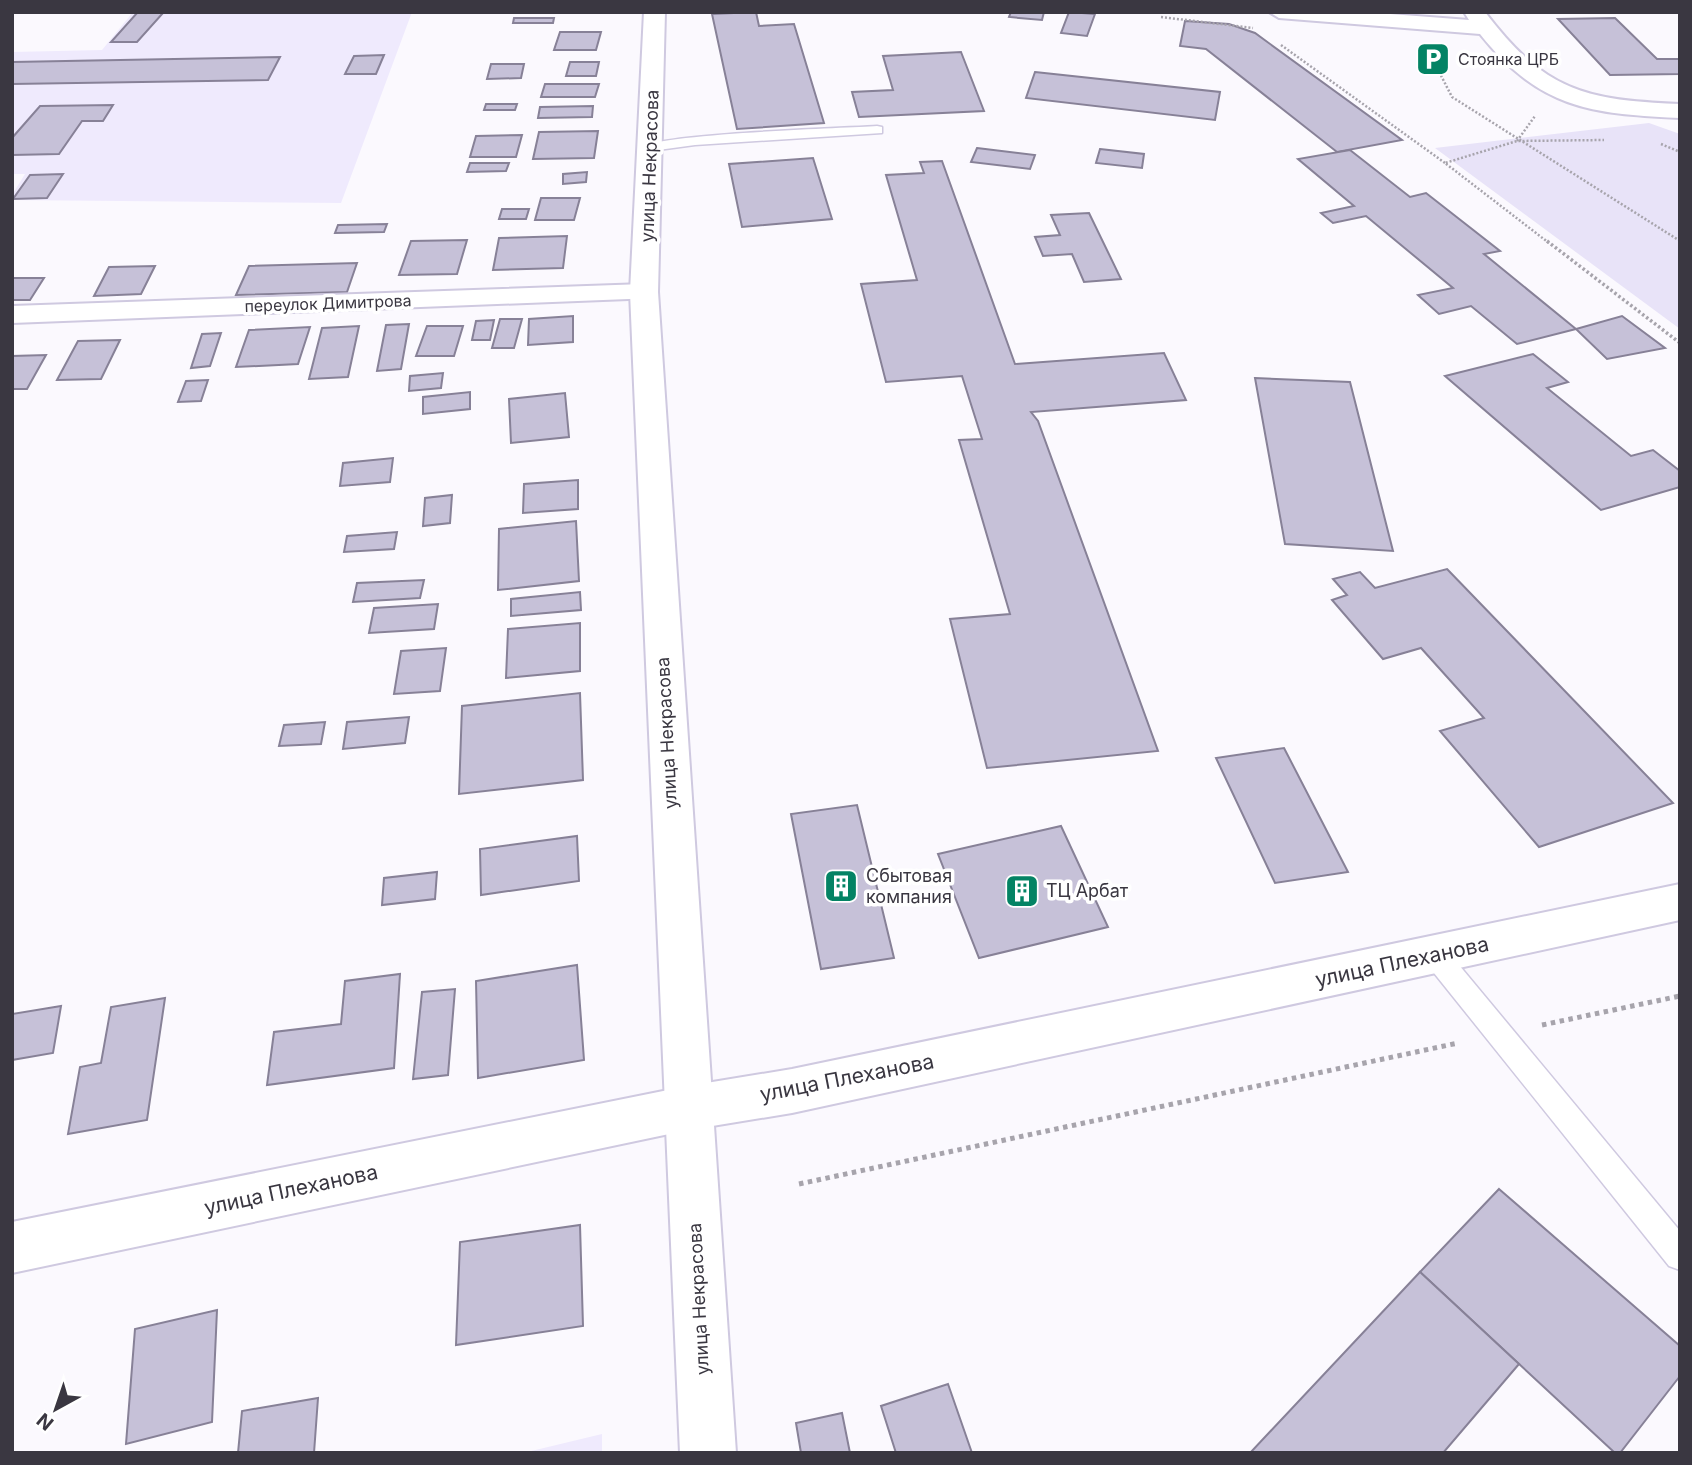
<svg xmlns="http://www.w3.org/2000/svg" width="1692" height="1465" font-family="Inter,sans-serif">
	<rect width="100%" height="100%" fill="#fbf9fe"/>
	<g fill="#efeafd">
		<polygon points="133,12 412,12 341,203 12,200 12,195 25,174 12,174 12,52 102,50"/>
		<polygon points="602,1434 602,1453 523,1453"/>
	</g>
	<polygon fill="#e8e3f8" points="1649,123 1680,134 1680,329 1435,148"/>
	<g fill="#c6c1d8" stroke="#878197" stroke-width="2">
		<polygon points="756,12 759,26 794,24 824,123 737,129 712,14"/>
		<polygon points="1011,12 1044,12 1042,20 1009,17"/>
		<polygon points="1069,12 1095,14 1087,36 1061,33"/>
		<polygon points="137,13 163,13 137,42 111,42"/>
		<polygon points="514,18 554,18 553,23 513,23"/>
		<polygon points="1615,18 1657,59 1680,59 1680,74 1610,75 1558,19"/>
		<polygon points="1185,21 1229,24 1255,33 1402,140 1337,152 1206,49 1180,46"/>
		<polygon points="560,32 601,32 596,50 554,50"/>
		<polygon points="961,52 984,111 859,117 852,92 893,90 883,56"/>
		<polygon points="384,55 376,74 345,74 354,56"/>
		<polygon points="280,57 268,80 12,84 12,62"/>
		<polygon points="570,62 599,62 596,76 566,76"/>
		<polygon points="491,64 524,64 521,78 487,79"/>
		<polygon points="1035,72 1220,92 1215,120 1026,98"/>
		<polygon points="545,84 599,84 595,97 541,97"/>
		<polygon points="486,104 517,104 515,110 484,110"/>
		<polygon points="113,105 103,121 82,121 59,154 12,155 12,138 40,106"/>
		<polygon points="593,106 592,117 538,118 540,107"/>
		<polygon points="598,131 594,158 533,159 539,132"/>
		<polygon points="522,135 516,157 470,157 476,136"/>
		<polygon points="977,148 1035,155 1030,169 971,162"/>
		<polygon points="1100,149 1144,154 1142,168 1096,163"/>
		<polygon points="1350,150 1410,197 1426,193 1500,251 1484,254 1576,329 1517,344 1471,306 1439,314 1418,295 1453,288 1366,216 1333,223 1321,213 1354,206 1298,159"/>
		<polygon points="813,158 832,219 742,227 729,164"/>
		<polygon points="942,161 1015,364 1164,353 1186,400 1031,412 1038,421 1158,751 987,768 950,619 1010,614 959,440 982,439 962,376 886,382 861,284 917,280 886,175 924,173 920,162"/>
		<polygon points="470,163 509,163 506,171 467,172"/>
		<polygon points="587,172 586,182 563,184 563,174"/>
		<polygon points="63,174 47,198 13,199 30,175"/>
		<polygon points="541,198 580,198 574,220 535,220"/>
		<polygon points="502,209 529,209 526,219 499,219"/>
		<polygon points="1089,213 1121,279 1084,282 1072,254 1043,256 1035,237 1060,235 1051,215"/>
		<polygon points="387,224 384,232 335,233 338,225"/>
		<polygon points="567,236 563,268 493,270 499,238"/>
		<polygon points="467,240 457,274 399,275 411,241"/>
		<polygon points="357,263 347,292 236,295 249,266"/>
		<polygon points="155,266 141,294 94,296 109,267"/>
		<polygon points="12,278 44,278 30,300 12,300"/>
		<polygon points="573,316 573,342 528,345 529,319"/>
		<polygon points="1622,316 1665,348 1607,359 1576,329"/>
		<polygon points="500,319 522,319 514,348 492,348"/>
		<polygon points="494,320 490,340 472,340 476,321"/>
		<polygon points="409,324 401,369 377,371 386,325"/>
		<polygon points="359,326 348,377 309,379 322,328"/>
		<polygon points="427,326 463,326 454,356 416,356"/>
		<polygon points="310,327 298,364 236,367 249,330"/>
		<polygon points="221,333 210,366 191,368 202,334"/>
		<polygon points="120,340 101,379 57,380 78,341"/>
		<polygon points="1533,354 1568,382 1547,388 1631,456 1653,450 1680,471 1680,487 1601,510 1445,376"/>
		<polygon points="46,355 27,389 12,389 12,356"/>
		<polygon points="443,373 441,388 409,391 410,376"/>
		<polygon points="1255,378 1350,382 1393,551 1285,544"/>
		<polygon points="208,380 201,401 178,402 186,381"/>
		<polygon points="470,392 470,409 423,414 423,397"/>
		<polygon points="565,393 569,437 511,443 509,399"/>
		<polygon points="393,458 390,482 340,486 343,463"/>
		<polygon points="578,480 578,509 523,513 524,484"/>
		<polygon points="452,495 450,523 423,526 425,498"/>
		<polygon points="576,521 579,581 498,590 499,529"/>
		<polygon points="397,532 394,549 344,552 347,536"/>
		<polygon points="1447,569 1673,803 1539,847 1440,731 1484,718 1421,648 1383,659 1332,600 1347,595 1333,579 1360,572 1375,588"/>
		<polygon points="424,580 420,598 353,602 357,583"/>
		<polygon points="580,592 581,610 511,616 511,599"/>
		<polygon points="438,604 434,629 369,633 374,608"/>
		<polygon points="580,623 580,671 506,678 508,629"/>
		<polygon points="446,648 440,691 394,694 401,651"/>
		<polygon points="580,693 583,780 459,794 462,706"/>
		<polygon points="409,717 405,743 343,749 347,722"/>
		<polygon points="325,722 321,744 279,746 284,725"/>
		<polygon points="1284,748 1348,872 1275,883 1216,758"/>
		<polygon points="857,805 894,958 821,969 791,814"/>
		<polygon points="1061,826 1108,927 979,958 938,854"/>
		<polygon points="577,836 579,881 481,895 480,849"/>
		<polygon points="437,872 435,899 382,905 384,878"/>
		<polygon points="577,965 584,1060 478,1078 476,981"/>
		<polygon points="400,974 394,1068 267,1085 274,1032 341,1024 345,981"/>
		<polygon points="455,989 448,1075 413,1079 422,992"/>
		<polygon points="165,998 147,1120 68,1134 80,1067 101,1063 111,1007"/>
		<polygon points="61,1006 53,1053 12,1060 12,1014"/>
		<polygon points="1499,1189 1680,1346 1680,1376 1620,1453 1615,1453 1420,1272"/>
		<polygon points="580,1225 583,1326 456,1345 460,1242"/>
		<polygon points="1420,1272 1519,1364 1443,1453 1250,1453"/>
		<polygon points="217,1310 212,1422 126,1444 135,1329"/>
		<polygon points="948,1384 972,1453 896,1453 881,1406"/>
		<polygon points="318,1398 314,1453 238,1453 242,1411"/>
		<polygon points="842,1413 850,1453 801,1453 796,1423"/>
	</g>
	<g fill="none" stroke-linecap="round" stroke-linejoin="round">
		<g stroke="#cfc9e0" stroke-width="3">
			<g id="lane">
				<path d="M877 126 882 127V133L695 145 651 151 644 147C658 134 844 128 877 126Z"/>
				<polygon points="1435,944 1444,947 1680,1231 1680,1270 1669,1266 1426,963 1422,955 1426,947"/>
			</g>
		</g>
		<g stroke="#cfc9e0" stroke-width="4">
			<g id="street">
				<polygon points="644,284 654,286 658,292 654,298 12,323 12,306"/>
				<polygon points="1680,884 1680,920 792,1113 688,1130 12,1273 12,1222 688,1086 792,1069"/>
			</g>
		</g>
		<g stroke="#cfc9e0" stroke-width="4">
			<g id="secondary">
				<polygon points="644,12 665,12 658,292 736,1453 680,1453 630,292"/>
				<path d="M1269 12H1364L1469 20 1464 12H1485C1545 91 1584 100 1680 104V118C1589 114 1539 108 1480 34L1279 18Z"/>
			</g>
		</g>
		<g stroke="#a7a4ac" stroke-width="2.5" stroke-dasharray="2 2" stroke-linecap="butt">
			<polyline points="1161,17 1253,28"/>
			<polyline points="1281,45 1445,163"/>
			<polyline points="1430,54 1452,97 1680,241"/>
			<polyline points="1517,141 1535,116"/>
			<polyline points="1661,144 1680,152"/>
			<polyline points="1549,243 1445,163 1517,141 1604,140"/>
		</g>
		<polyline stroke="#a7a4ac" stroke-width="3.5" stroke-dasharray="2.5 2.5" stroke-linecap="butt" points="1547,241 1680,343"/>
		<g stroke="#a7a4ac" stroke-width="5" stroke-dasharray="4.5 4.5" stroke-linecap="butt">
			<polyline points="1542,1025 1680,996"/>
			<polyline points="799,1184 1458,1043"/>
		</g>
		<use href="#lane" fill="#fff" fill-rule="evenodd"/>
		<use href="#street" fill="#fff" fill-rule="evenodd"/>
		<use href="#secondary" fill="#fff" fill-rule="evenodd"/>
	</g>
	<defs>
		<g id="parking-square" transform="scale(1.75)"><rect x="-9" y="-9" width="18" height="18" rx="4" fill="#048364" stroke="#fff"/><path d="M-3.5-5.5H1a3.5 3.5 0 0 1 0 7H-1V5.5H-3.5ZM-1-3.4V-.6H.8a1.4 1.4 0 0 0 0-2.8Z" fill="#fff"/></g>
		<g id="building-square" transform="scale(1.75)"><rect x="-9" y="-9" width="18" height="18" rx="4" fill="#048364" stroke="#fff"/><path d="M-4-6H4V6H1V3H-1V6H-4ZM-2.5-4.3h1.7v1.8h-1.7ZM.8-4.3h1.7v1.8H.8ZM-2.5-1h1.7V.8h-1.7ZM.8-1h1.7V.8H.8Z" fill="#fff"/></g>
	</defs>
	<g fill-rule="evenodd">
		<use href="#parking-square" x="1433" y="59"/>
		<use href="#building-square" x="841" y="886"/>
		<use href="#building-square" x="1022" y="891"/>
	</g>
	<g text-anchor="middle" stroke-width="7" stroke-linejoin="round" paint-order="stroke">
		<g font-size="16" fill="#3a3741" stroke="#fff" text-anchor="start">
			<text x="1458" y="65">Стоянка ЦРБ</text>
		</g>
		<g font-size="16" fill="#3a3741" stroke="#fff">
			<text transform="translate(328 303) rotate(-2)" y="6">переулок Димитрова</text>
		</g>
		<g font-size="18" fill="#3a3741" stroke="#fff">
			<text transform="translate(650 166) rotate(-88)" y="6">улица Некрасова</text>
			<text transform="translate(667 733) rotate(-93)" y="6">улица Некрасова</text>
			<text transform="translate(699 1299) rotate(-93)" y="6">улица Некрасова</text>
		</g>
		<g font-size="18" fill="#3a3741" stroke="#fff" text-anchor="start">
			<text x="866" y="882">Сбытовая<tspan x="866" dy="21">компания</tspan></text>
			<text x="1046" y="897">ТЦ Арбат</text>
		</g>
		<g font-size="21" fill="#3a3741" stroke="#fff">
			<text transform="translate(1402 962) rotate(-12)" y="7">улица Плеханова</text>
			<text transform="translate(847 1078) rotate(-11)" y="7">улица Плеханова</text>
			<text transform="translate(291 1190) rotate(-12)" y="7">улица Плеханова</text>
		</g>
	</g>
	<rect width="1692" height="1465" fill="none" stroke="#3a3741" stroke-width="28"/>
	<g transform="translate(56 1409) rotate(220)" stroke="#ffffff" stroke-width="5" paint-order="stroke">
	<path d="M0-5L12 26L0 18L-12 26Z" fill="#3a3741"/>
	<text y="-10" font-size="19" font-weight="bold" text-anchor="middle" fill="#3a3741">N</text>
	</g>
</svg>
